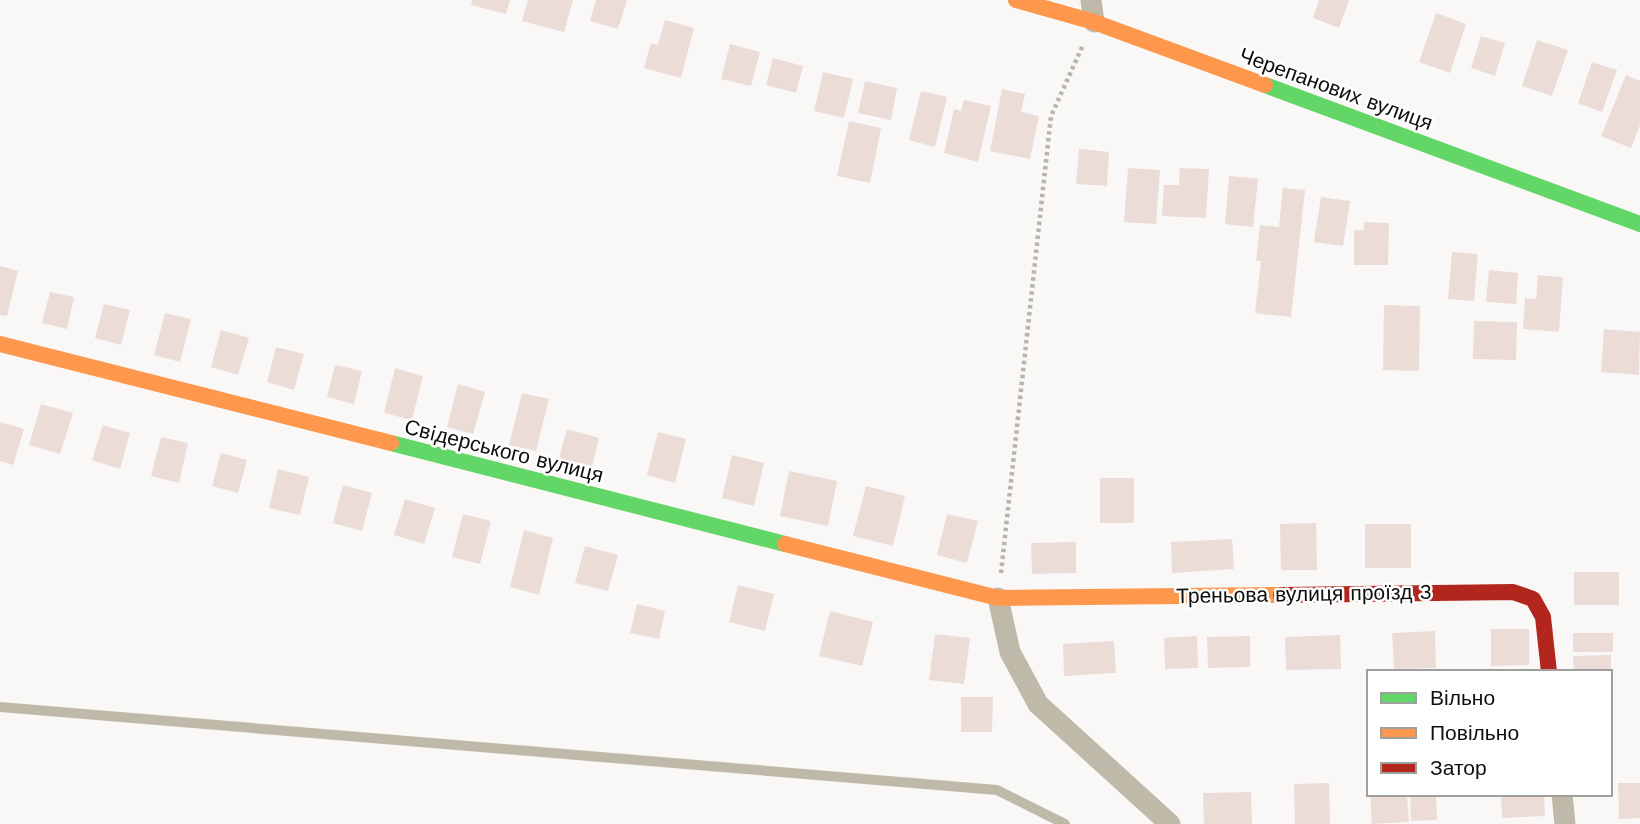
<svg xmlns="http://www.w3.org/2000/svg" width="1640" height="824" font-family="'Work Sans',sans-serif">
	<rect width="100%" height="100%" fill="#faf8f6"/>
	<g fill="#ebdcd8">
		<polygon points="472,0 510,0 506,14 471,5"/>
		<polygon points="528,0 573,0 564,32 522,21"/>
		<polygon points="596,0 627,0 618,29 590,21"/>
		<polygon points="1319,0 1349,0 1339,28 1313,18"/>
		<polygon points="1436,13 1466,24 1450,73 1419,62"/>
		<polygon points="665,20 694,28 681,78 644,68 651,43 658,45"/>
		<polygon points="1481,36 1505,43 1495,76 1471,68"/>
		<polygon points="1537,40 1568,50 1552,96 1522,86"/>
		<polygon points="730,44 760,52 751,86 721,79"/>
		<polygon points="773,58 803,66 796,93 766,85"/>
		<polygon points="1592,62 1617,70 1602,112 1578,103"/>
		<polygon points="823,72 853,79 844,118 814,111"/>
		<polygon points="1626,75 1640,81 1640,125 1631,148 1601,136"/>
		<polygon points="865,81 897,88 891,120 858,113"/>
		<polygon points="1002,89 1025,94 1021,112 1039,116 1030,159 990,151"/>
		<polygon points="921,91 947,97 935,147 909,140"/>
		<polygon points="964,100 991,106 978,162 944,153 954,109 961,111"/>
		<polygon points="849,121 881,128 870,183 837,176"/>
		<polygon points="1079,149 1109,152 1107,186 1076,184"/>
		<polygon points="1128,168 1160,170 1156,224 1124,222"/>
		<polygon points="1180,168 1209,169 1206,218 1162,216 1164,185 1179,185"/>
		<polygon points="1229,176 1258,179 1253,227 1225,224"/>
		<polygon points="1283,188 1305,190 1291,317 1255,313 1261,261 1256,261 1260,225 1279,227"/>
		<polygon points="1321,197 1350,201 1343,246 1314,242"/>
		<polygon points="1364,222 1389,223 1388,265 1354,265 1354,230 1364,230"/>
		<polygon points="1452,252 1478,254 1474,301 1448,299"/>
		<polygon points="0,266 18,271 7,316 0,315"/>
		<polygon points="1489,270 1518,273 1516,304 1486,302"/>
		<polygon points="1538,275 1563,277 1559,332 1523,329 1525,298 1536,299"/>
		<polygon points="50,292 74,297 67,329 42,323"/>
		<polygon points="104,304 130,310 121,345 95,338"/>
		<polygon points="1384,305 1420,306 1419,371 1383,370"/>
		<polygon points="165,313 191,319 180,362 154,355"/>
		<polygon points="1474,321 1517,322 1516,360 1473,359"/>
		<polygon points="1604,329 1640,332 1639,375 1601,372"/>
		<polygon points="221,330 249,338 238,375 211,367"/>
		<polygon points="276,347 304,354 294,390 267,382"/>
		<polygon points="335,365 362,371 354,404 327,397"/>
		<polygon points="395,368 423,376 412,420 384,413"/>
		<polygon points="458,384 485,392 473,434 447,427"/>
		<polygon points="522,393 549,399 536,451 509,445"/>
		<polygon points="41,404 73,413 60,454 29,445"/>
		<polygon points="0,422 24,429 13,465 0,461"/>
		<polygon points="103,425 130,433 120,469 92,460"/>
		<polygon points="567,429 599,438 592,466 559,458"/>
		<polygon points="658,432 686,439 675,483 647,475"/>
		<polygon points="161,437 188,443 179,483 151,476"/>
		<polygon points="221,453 247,460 238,493 212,486"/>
		<polygon points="732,455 764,463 754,506 722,498"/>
		<polygon points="278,469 309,477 300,515 269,508"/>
		<polygon points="789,471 837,481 828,526 780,516"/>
		<rect x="1100" y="478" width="34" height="45"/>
		<polygon points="343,485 372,493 362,531 333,523"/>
		<polygon points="866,486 905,496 893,546 853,536"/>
		<polygon points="405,499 435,508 424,544 394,535"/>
		<polygon points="463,514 491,521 480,564 452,557"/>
		<polygon points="947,514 978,521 967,563 937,555"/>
		<polygon points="1316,523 1317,570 1281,570 1280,524"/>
		<rect x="1365" y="524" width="46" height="44"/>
		<polygon points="524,530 553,538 539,595 510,587"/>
		<polygon points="1232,539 1234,569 1172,573 1171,542"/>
		<polygon points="1076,542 1076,573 1032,574 1031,543"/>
		<polygon points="585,546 618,555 608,591 575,583"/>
		<rect x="1574" y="572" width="45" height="33"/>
		<polygon points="738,585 774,594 765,631 729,622"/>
		<polygon points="637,604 665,611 659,639 630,633"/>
		<polygon points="830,611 873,622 862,666 819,656"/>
		<polygon points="1491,629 1529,629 1529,665 1491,666"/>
		<polygon points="1435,631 1436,668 1394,669 1392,633"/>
		<rect x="1573" y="633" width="40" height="19"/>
		<polygon points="935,634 970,638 964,684 929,680"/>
		<polygon points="1340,635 1341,669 1286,670 1285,637"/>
		<polygon points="1197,636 1198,668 1165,669 1164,638"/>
		<polygon points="1250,636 1250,667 1208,668 1207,637"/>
		<polygon points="1114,641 1116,673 1064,676 1063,644"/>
		<polygon points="1611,655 1611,672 1574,672 1573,656"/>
		<polygon points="961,697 993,697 992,732 961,732"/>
		<polygon points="1329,783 1330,824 1295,824 1294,784"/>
		<polygon points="1618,783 1640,783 1640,818 1619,819"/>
		<polygon points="1251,792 1252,824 1204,824 1203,793"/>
		<polygon points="1370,794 1407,794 1409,822 1372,824"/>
		<polygon points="1410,794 1436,794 1437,820 1411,821"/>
		<polygon points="1501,794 1544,794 1545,816 1502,818"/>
	</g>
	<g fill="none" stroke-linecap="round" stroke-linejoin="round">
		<polyline stroke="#b8b4ab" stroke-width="4.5" stroke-dasharray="3.5 3.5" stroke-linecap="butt" points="1001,573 1051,116 1083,45"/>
		<polyline stroke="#bfb9a9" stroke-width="10" points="0,707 997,790 1065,824"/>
		<g stroke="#bfb9a9" stroke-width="21">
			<polyline points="1091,0 1094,22"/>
			<polyline points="998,598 1010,652 1038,704 1170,824"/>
			<polyline points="1562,794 1565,824"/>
		</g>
		<g stroke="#63d668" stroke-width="16">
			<polyline points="1265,85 1640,224"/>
			<polyline points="391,443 785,544"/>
		</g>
		<g stroke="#ff974d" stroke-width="16">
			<polyline points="1016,0 1094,22 1265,85"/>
			<polyline points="0,344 391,443"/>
			<polyline points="785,544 998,598 1281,595"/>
		</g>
		<polyline stroke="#b3261e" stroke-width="16" points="1281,595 1513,592 1533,599 1543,617 1549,672"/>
	</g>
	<g text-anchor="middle" stroke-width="5" stroke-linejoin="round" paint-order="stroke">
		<g font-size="21" fill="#0f0e0d" stroke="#fff">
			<text transform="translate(1336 89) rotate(20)" y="7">Черепанових вулиця</text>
			<text transform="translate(504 451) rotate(14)" y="7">Свiдерського вулиця</text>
			<text transform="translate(1304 594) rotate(-1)" y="7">Треньова вулиця проїзд 3</text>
		</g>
	</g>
	<rect x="1367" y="670" width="245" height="126" fill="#ffffff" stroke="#9f9f9e" stroke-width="2"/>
	<rect x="1381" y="693" width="35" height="10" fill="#63d668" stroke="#9f9f9e" stroke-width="2"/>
	<text x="1430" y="705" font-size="21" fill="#0f0e0d">Вільно</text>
	<rect x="1381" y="728" width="35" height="10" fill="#ff974d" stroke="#9f9f9e" stroke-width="2"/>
	<text x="1430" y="740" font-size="21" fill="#0f0e0d">Повільно</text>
	<rect x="1381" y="763" width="35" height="10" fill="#b3261e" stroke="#9f9f9e" stroke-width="2"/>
	<text x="1430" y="775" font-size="21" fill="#0f0e0d">Затор</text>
</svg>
